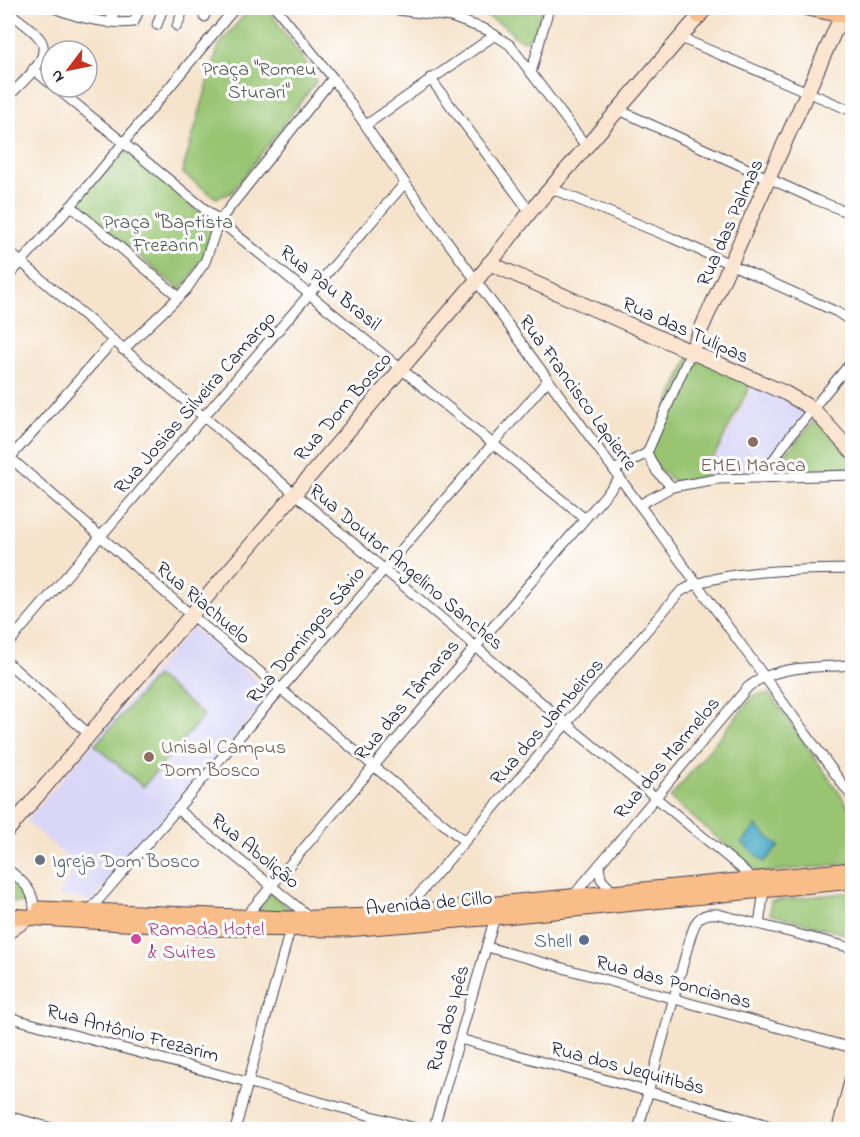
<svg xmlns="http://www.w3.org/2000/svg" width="860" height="1137" font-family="'Indie Flower',sans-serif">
	<rect width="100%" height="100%" fill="#fff"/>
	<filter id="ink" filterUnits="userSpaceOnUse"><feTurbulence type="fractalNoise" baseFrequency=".0167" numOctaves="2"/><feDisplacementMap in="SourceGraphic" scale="12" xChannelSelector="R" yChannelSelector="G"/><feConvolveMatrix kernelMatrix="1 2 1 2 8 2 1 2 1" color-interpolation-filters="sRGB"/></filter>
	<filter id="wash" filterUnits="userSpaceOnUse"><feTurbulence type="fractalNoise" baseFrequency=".008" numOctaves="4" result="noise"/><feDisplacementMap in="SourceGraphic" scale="24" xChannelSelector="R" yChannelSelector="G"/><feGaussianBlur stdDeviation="1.35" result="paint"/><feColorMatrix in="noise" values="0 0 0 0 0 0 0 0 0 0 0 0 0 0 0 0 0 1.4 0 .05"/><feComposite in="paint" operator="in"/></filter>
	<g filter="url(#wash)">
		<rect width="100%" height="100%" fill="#f5e3cb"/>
		<g fill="#d9d6f7">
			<polygon points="754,384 806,412 760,472 704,479"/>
			<polygon points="192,627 273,693 92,901 58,896 76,865 26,821"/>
		</g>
		<g fill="#99c573" stroke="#5e7457" stroke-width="1.5">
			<polygon points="250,8 267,8 314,74 316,82 231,193 216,198 182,173 219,45"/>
			<path d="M454 8H543L535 35 525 41C515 40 511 31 503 25 488 16 470 10 454 8Z"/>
			<polygon points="122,148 214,223 203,260 180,290 77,204"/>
			<polygon points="690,354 752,382 702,480 676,482 660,471 647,453"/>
			<polygon points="813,422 818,423 852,456 852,468 788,473 783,470 781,459"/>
			<polygon points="156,676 204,715 143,787 95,745"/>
			<polygon points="770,694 852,811 852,863 759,873 670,798 754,695"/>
			<polygon points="8,877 23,888 27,903 8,902"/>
			<polygon points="270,892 297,915 255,914"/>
			<polygon points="852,892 852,936 770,914 771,901"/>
		</g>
		<polygon fill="#43a7c3" stroke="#32647f" stroke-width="1.5" points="756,826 779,846 764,862 742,843"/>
	</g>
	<g filter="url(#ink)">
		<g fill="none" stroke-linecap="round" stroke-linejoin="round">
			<g stroke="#423f51" stroke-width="11">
				<g id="minor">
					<path d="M54 8C80 18 106 25 134 22L140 8"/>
					<polyline points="276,8 333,78 405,183 852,797"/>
					<polyline points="383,8 451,17 487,30 510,45 586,146"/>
					<path d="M8 11C18 20 32 28 40 39 54 58 19 85 8 97"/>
					<polyline points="204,17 208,8"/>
					<polyline points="110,23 116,8"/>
					<polyline points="157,25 163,8"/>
					<polyline points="177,26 184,8"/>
					<polyline points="681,38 852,111"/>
					<polyline points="33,69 51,84"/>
					<polyline points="531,73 549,8"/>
					<polyline points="430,78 530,212"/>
					<polyline points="55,87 584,518"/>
					<polyline points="619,110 814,199 852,214"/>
					<polyline points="366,125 495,35"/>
					<polyline points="550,188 672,238 837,312 852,322"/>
					<polyline points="71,206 179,297"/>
					<polyline points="8,251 568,725 754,879"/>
					<polyline points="8,277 71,206 235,8"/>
					<polyline points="123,350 186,290 205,262 219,221 333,78"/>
					<polyline points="647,453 657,472 672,487"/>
					<polyline points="8,456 191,615 464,841"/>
					<polyline points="8,460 113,341"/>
					<polyline points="614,470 647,453 690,354"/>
					<polyline points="762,476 791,435 852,361"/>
					<polyline points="639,505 672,487 717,479 852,475"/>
					<polyline points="8,644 405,183"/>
					<polyline points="8,663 90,735"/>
					<polyline points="178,810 311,918"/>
					<polyline points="599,865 601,879 614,893"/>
					<path d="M8 869C21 881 34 889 34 908"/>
					<path d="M573 896 748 687C777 664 816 668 852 665"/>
					<polyline points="89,911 548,380"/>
					<path d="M402 914 680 592C716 568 809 570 852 569"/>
					<polyline points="245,917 620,478"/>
					<polyline points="759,924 764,891"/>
					<polyline points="487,947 852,1048"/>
					<polyline points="8,1017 423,1130"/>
					<polyline points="460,1039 786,1130"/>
					<polyline points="8,1116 59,1130"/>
					<polyline points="235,1130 290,930"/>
					<polyline points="433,1130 495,917"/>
					<path d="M638 1130 689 942C694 924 697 912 718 914L852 948"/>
				</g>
			</g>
			<g stroke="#423f51" stroke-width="16">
				<g id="secondary">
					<polyline points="489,263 785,393 813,409 852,452"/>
					<polyline points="690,354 845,8"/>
					<polyline points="8,830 476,281 530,212 705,9"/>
					<polyline points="8,932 28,918"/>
					<polyline points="839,1130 852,1079"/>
				</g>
			</g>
			<g stroke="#423f51" stroke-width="17">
				<g id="primary">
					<polyline points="807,8 852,17"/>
					<polyline points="699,16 701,8"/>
					<polyline points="40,909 288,919 372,916 852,870"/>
					<polyline points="8,916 204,928 346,929 495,917 852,881"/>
				</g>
			</g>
			<use href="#minor" stroke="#fff" stroke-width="9"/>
			<use href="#secondary" stroke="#fce5d0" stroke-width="14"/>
			<use href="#primary" stroke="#f8bd89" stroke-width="15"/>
		</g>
	</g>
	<g fill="#8d6e63" stroke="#fff" stroke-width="2">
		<circle cx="753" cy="442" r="6"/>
		<circle cx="149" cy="757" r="6"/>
	</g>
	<circle fill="#6b7280" stroke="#fff" stroke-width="2" cx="40" cy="860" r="6"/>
	<circle fill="#d1479c" stroke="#fff" stroke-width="2" cx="136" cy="939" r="6"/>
	<circle fill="#5c6f8a" stroke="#fff" stroke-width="2" cx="584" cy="940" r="6"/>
	<g text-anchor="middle" stroke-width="6" stroke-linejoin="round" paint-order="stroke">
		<g font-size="20" fill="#4c5b4f" stroke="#fff">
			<text x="259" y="75">Praça "Romeu<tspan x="259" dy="23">Sturari"</tspan></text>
			<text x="168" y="228">Praça "Baptista<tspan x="168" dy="23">Frezarin"</tspan></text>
		</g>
		<g font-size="20" fill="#22223b" stroke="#fff">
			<text transform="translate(729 222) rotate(-66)" y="7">Rua das Palmas</text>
			<text transform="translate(331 287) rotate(39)" y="7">Rua Pau Brasil</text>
			<text transform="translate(686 329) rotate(24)" y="7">Rua das Tulipas</text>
			<text transform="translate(579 392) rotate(54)" y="7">Rua Francisco Lapierre</text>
			<text transform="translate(194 402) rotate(-49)" y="7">Rua Josias Silveira Camargo</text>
			<text transform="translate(342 406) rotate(-49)" y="7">Rua Dom Bosco</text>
			<text transform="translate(407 566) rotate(40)" y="7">Rua Doutor Angelino Sanches</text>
			<text transform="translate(204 602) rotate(40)" y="7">Rua Riachuelo</text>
			<text transform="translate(305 634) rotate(-50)" y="7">Rua Domingos Sávio</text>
			<text transform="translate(406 699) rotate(-50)" y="7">Rua das Tâmaras</text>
			<text transform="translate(546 721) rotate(-49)" y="7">Rua dos Jambeiros</text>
			<text transform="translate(666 757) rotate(-50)" y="7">Rua dos Marmelos</text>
			<text transform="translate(256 850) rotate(39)" y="7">Rua Abolição</text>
			<text transform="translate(429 902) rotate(-5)" y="7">Avenida de Cillo</text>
			<text transform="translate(674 981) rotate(15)" y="7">Rua das Poncianas</text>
			<text transform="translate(447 1018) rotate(-74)" y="7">Rua dos Ipês</text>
			<text transform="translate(133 1032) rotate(15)" y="7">Rua Antônio Frezarim</text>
			<text transform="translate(628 1067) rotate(15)" y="7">Rua dos Jequitibás</text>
		</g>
		<g font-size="20" fill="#785e54" stroke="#fff">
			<text x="753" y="471">EMEI Maraca</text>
			<text x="161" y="753" text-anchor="start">Unisal Campus<tspan x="161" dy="23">Dom Bosco</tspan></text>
		</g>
		<g font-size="20" fill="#5b616d" stroke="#fff" text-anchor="start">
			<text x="52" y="867">Igreja Dom Bosco</text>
		</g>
		<g font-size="20" fill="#b23c85" stroke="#fff" text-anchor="start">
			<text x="148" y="935">Ramada Hotel<tspan x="148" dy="23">&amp; Suites</tspan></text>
		</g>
		<g font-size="20" fill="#4e5e75" stroke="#fff" text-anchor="end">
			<text x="572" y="947">Shell</text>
		</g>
	</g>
	<rect width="860" height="1137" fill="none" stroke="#fff" stroke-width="30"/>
	<g transform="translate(69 69) rotate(238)"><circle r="28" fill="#ffffff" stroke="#a7a7b1" stroke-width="1.5"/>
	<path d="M0-4.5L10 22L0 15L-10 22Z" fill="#c8321e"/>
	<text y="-9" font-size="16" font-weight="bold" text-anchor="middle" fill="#22223b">N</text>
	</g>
</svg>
